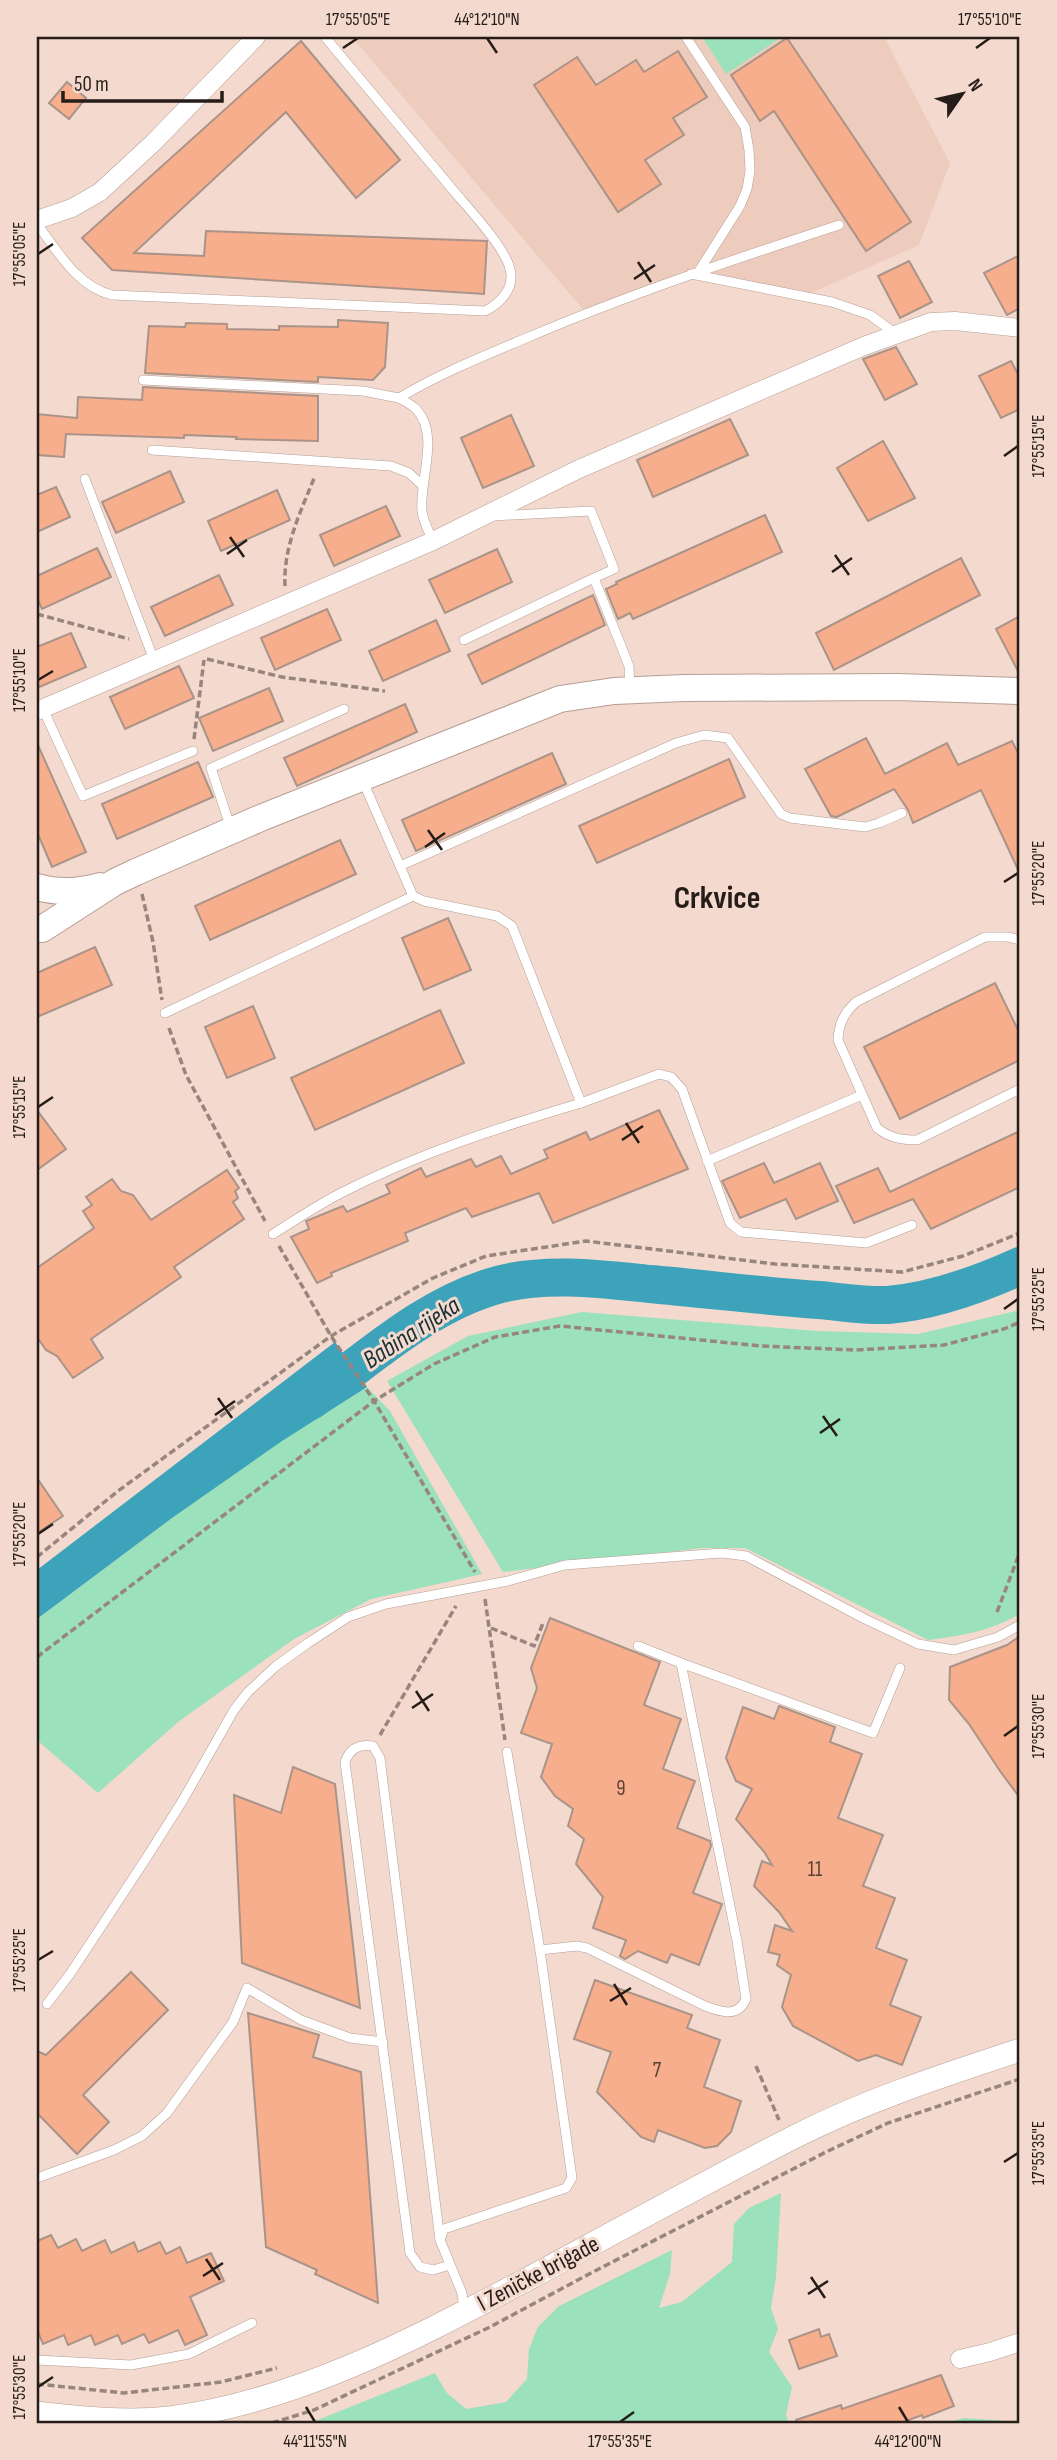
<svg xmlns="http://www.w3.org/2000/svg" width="1057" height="2460" font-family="'Sofia Sans Condensed',sans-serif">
	<rect width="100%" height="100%" fill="#f3d9ce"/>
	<polygon fill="#edccbd" points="352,37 884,37 950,163 919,245 804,296 690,274 586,313"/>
	<g fill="#9be1bb">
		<polygon points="702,37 778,37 779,39 726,74"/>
		<path d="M1020 1310V1614C990 1631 963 1636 928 1640L745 1548H702L503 1572 387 1381 468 1336 582 1312 817 1331 918 1334Z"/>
		<polygon points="367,1387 390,1411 482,1574 371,1599 294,1639 178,1722 98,1793 37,1740 37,1619 172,1518 282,1440"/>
		<polygon points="781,2193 776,2277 771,2308 778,2329 769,2352 792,2387 786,2415 789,2423 310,2423 435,2373 446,2392 466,2409 506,2402 527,2379 529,2349 538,2327 559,2306 672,2250 670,2274 659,2308 682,2302 732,2262 734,2224 749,2208"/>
		<polygon points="964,2418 1020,2422 1020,2423 945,2423"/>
	</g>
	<polygon fill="#3ca3ba" points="335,1342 367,1387 282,1441 172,1518 37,1619 37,1570"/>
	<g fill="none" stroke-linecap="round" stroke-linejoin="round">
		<path stroke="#3ca3ba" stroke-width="38" d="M312 1400C371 1356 429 1303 501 1284 549 1272 602 1279 650 1284 706 1289 763 1296 819 1300 842 1302 866 1306 888 1305 934 1301 978 1285 1020 1266"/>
	</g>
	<g fill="#f7ae8c" stroke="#aa9388" stroke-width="2">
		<polygon points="787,38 911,222 866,251 774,111 760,121 731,75"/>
		<polygon points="301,41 400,160 356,198 286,112 134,253 204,256 206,231 487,241 484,294 112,270 82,238"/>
		<polygon points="678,51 707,97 673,118 684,135 645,160 661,184 618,212 534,85 577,57 596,85 636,60 644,72"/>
		<polygon points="67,82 86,98 69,119 49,103"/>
		<polygon points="1020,255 1020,308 1007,315 984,273"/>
		<polygon points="909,261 932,302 900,318 878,276"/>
		<polygon points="338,320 388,323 385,367 373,380 318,377 318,382 145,373 149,326 185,327 186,323 227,324 227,329 279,330 279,326 338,327"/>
		<polygon points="896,347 917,384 885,400 863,359"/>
		<polygon points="1011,361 1020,378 1020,409 1001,418 979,376"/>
		<polygon points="143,387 318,396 318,441 236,439 237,437 184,435 184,438 66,434 64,457 37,455 37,414 77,418 78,397 142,400"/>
		<polygon points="511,415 534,466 483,488 461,438"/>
		<polygon points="730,419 748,455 653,497 637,460"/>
		<polygon points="883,441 915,498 868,521 837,468"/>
		<polygon points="170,471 184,502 116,533 102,502"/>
		<polygon points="56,487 70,517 37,532 37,495"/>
		<polygon points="277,490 290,520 221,551 208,521"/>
		<polygon points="386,506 400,536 334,566 320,535"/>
		<polygon points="765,515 782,552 633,619 630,613 618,619 606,589 617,584 616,582"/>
		<polygon points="97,548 111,577 42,609 37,598 37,576"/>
		<polygon points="497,549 512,582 445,613 429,580"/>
		<polygon points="961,558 980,595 834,670 816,633"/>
		<polygon points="219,575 233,605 165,636 151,607"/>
		<polygon points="593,595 605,625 482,684 468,655"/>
		<polygon points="327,609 341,640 275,670 261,638"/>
		<polygon points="1020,616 1020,675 996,629"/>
		<polygon points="436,620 450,651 383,681 369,651"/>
		<polygon points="71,633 86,667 37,688 37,647"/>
		<polygon points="179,666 194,698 125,729 110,697"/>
		<polygon points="269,688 283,721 213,751 199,718"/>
		<polygon points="405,704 417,732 297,786 284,758"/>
		<polygon points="866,738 885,774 947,743 958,765 1012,741 1020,757 1020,874 981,790 913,823 908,810 894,789 837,817 831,816 805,769"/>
		<polygon points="37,743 86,852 52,867 37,832"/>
		<polygon points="552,753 566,784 416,851 402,820"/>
		<polygon points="729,759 745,797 597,863 579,826"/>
		<polygon points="198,762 213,797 117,839 102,804"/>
		<polygon points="340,840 356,874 210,940 195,906"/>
		<polygon points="448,918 471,970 424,990 402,938"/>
		<polygon points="95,947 112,985 37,1017 37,973"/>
		<polygon points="995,983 1020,1034 1020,1060 900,1119 864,1047"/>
		<polygon points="253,1006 275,1058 227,1078 205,1027"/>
		<polygon points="440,1010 464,1063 315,1130 291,1078"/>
		<polygon points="37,1110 66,1149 37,1170"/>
		<polygon points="659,1110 688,1169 553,1223 539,1193 472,1217 466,1208 405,1233 408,1241 331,1273 332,1276 317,1283 291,1237 309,1229 306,1221 343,1206 347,1212 390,1193 386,1185 421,1168 426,1177 471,1159 476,1167 501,1156 511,1174 548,1158 544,1150 586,1132 590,1140"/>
		<polygon points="1020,1131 1020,1187 931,1229 913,1199 854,1223 836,1186 878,1168 890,1192"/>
		<polygon points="764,1163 774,1183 820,1163 838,1201 796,1219 786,1199 740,1218 722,1181"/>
		<polygon points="227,1170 239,1188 235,1191 238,1198 233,1202 244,1219 174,1267 181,1277 91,1339 103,1358 73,1378 57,1356 46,1350 37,1337 37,1268 94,1228 83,1211 92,1205 86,1197 112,1179 121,1191 133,1195 151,1220"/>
		<polygon points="37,1478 63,1516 37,1533"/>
		<polygon points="550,1618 660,1662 644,1705 681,1719 663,1769 695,1781 677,1828 710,1841 711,1846 693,1893 722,1904 699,1965 671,1954 667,1963 638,1951 625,1959 620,1956 626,1940 593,1928 603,1897 576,1864 584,1839 568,1826 573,1809 555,1796 541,1777 552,1744 521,1733 537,1688 531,1668"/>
		<polygon points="1020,1636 1020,1798 1000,1771 969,1724 949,1700 950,1667 1007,1645"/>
		<polygon points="779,1706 835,1727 830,1742 862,1754 838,1818 883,1835 863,1886 895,1898 876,1948 907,1960 890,2005 921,2017 902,2065 876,2055 858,2061 793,2026 782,2007 791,1975 777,1965 780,1955 768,1952 775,1925 792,1931 779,1912 754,1886 762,1861 772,1865 765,1853 736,1819 752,1789 736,1781 726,1758 743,1707 774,1719"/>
		<polygon points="293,1767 335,1784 360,2008 242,1963 234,1795 281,1813"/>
		<polygon points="131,1972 168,2010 83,2095 109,2122 77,2154 37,2113 37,2051 46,2055"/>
		<polygon points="595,1980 692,2015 687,2028 720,2040 704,2087 741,2101 731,2132 717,2146 705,2148 658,2130 654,2142 641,2137 597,2092 611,2052 574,2039"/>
		<polygon points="248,2013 319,2035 313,2057 361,2072 378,2303 315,2274 317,2270 266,2247"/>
		<polygon points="51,2235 58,2248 76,2239 82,2251 105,2240 111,2253 134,2242 138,2252 160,2242 166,2254 180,2247 187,2263 211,2253 224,2281 190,2297 207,2335 185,2345 178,2330 149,2343 144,2334 122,2344 118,2335 95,2345 91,2335 68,2345 64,2335 43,2344 37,2329 37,2241"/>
		<polygon points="819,2329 821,2337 829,2334 837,2356 799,2369 789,2340"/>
		<polygon points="941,2375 954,2406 923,2418 922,2415 901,2423 797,2423 796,2420 841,2405 842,2409"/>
	</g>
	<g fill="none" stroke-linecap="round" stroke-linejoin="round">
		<g stroke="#b69e93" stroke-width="10">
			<g id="service">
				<polyline points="686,37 745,127 749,150 750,171 747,189 740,206 699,271"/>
				<path d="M37 224C57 250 77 287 112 295L485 311C501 303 515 288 510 269 505 247 468 208 453 190 410 139 368 88 325 37"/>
				<polyline points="691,274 832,302 870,315 896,334"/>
				<polyline points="143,380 363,391 399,398"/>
				<polyline points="152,450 391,466 409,473 422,485"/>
				<polyline points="85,479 154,660"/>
				<polyline points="492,516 591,511 614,569 594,578"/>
				<path d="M433 541C429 532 423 521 422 511 419 480 440 436 417 410 412 405 405 401 399 398 439 374 481 357 524 339 627 295 732 260 839 225"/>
				<polyline points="464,640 594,578 629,666 630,689"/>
				<polyline points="43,709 83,796 193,751"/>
				<polyline points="231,829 211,768 344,709"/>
				<polyline points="400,866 676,743 704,735 728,738 781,814 790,818 865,827 879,823 902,813"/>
				<path d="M1020 940 1008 937H985L856 1002C844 1013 839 1023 838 1040L877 1128C890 1138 901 1140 917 1140L1020 1089"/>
				<polyline points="165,1013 413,896"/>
				<polyline points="581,1103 659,1074 671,1077 682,1089 730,1223 741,1232 866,1243 912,1225"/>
				<polyline points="707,1161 862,1095"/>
				<path d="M273 1234C295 1220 318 1205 341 1193 417 1154 500 1127 581 1103L512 926 497 916 424 901 413 896 362 779"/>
				<polyline points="638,1646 681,1663"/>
				<path d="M540 1950 577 1946 587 1948 705 2006C721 2012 738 2018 746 1999L737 1941 681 1663 873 1733 900 1668"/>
				<polyline points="47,2004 70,1974 147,1857 183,1800 234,1710 248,1692 276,1666 308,1643 348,1617 386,1604 508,1581 565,1565 722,1553 746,1556 865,1619 918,1644 954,1650 998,1637 1020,1625"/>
				<polyline points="37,2178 114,2150 142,2136 167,2113 233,2022 247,1988 301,2020 350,2038 383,2042"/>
				<path d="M440 2240 380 1758 373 1746C359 1744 350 1748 345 1762L410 2253 420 2267 433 2270 450 2265"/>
				<polyline points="464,2309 462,2293 440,2240 444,2229 566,2188 572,2178 540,1950 507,1752"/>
				<polyline points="37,2360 131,2365 189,2354 252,2323"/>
			</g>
		</g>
		<g stroke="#b69e93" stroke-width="19">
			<g id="minor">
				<polyline points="37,220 72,208 100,192 153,143 256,37"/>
				<polyline points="37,711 433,541 579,469 864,346 931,322 955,321 1020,328"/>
				<polyline points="960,2359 990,2352 1020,2342"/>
			</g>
		</g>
		<g stroke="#b69e93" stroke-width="24">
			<path id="tertiary" d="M37 2413C80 2418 126 2423 170 2418 297 2401 410 2341 522 2282 613 2233 704 2183 796 2136 867 2100 944 2075 1020 2050"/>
		</g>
		<g stroke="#b69e93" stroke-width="28">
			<g id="secondary">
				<path d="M37 887C59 893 77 892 100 886"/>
				<polyline points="42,929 115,882 136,872 263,817 560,699 614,691 684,688 897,687 1020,691"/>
			</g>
		</g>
		<g stroke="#98857e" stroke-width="3.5" stroke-dasharray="7 3.5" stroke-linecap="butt">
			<path d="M285 586C283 547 301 511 315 476"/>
			<polyline points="37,614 129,639"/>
			<polyline points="207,659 282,677 385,691"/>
			<polyline points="194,739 204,660"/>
			<polyline points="142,894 153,942 162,1000"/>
			<polyline points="169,1028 186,1075 265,1221"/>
			<polyline points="279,1246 331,1336 374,1401 475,1572"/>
			<polyline points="37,1557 118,1491 331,1336 433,1278 486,1256 586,1241 775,1264 902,1272 963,1256 1020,1233"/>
			<polyline points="485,1599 505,1740"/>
			<polyline points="997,1612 1020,1552"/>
			<polyline points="491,1628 534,1646 543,1623"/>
			<polyline points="37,1657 374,1401 434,1364 495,1337 560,1326 761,1346 855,1350 944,1345 1004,1329 1020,1322"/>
			<polyline points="380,1735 456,1606"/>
			<polyline points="756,2066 779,2120"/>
			<polyline points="37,2384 124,2393 221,2382 277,2368"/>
			<polyline points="272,2423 314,2410 490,2327 591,2273 828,2151 888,2123 1020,2079"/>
		</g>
		<use href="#service" stroke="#fff" stroke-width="9"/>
		<use href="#minor" stroke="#fff" stroke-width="18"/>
		<use href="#tertiary" stroke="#fff" stroke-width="23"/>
		<use href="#secondary" stroke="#fff" stroke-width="26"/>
	</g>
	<path fill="none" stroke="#261d19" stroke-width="2.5" d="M487 38 497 53M343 48 358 38M976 48 990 38M38 254 53 244M638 262 651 282M634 279 655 265M1004 456 1018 446M230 537 244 557M227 554 247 540M835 555 849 575M832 572 852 558M38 680 53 671M428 830 442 850M425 847 445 833M1004 882 1018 873M38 1107 53 1097M626 1123 639 1143M622 1140 643 1126M1004 1309 1018 1299M218 1398 232 1418M215 1415 235 1401M823 1416 837 1436M820 1433 840 1419M38 1534 53 1524M416 1691 429 1711M412 1708 433 1694M1004 1736 1018 1726M38 1960 53 1951M614 1984 627 2005M610 2001 631 1988M1004 2162 1018 2153M206 2259 220 2280M203 2276 223 2263M811 2277 825 2298M808 2294 828 2281M38 2387 53 2377M306 2407 315 2422M899 2407 908 2422M620 2422 634 2412"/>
	<g text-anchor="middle" stroke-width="6" stroke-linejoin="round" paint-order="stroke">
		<g font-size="21" fill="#5a4136">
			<text x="621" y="1795">9</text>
			<text x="815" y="1876">11</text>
			<text x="657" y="2077">7</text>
		</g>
		<g font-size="24" fill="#261d19" stroke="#f3d9ce">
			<text transform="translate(538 2273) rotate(-28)" y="8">I Zeničke brigade</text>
		</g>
		<g font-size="26" font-style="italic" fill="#193036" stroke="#f3d9ce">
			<text transform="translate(411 1332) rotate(-33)" y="9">Babina rijeka</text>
		</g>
		<g font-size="32" font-weight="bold" fill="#261d19" stroke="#f3d9ce">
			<text x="717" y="908">Crkvice</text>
		</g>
	</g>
	<rect width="1057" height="2460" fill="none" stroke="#f3d9ce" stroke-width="77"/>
	<g transform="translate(962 94) rotate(56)" stroke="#f3d9ce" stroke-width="5" paint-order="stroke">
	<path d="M0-5L12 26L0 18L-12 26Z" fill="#261d19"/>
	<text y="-10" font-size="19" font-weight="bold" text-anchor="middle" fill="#261d19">N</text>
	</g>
	<path d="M63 91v10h159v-10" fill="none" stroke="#261d19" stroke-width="3.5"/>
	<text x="74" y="91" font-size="21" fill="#261d19" stroke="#f3d9ce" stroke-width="5" paint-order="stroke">50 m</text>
	<rect x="38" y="38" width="980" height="2384" fill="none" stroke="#261d19" stroke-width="2.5"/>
	<g font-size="18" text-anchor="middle" fill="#261d19">
		<text x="358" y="25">17°55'05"E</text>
		<text x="487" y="25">44°12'10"N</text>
		<text x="990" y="25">17°55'10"E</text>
		<text transform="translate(19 254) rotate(-90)" y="6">17°55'05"E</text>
		<text transform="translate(1038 446) rotate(-90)" y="6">17°55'15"E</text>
		<text transform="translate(19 680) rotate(-90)" y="6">17°55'10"E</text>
		<text transform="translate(1038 873) rotate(-90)" y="6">17°55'20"E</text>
		<text transform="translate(19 1107) rotate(-90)" y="6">17°55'15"E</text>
		<text transform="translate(1038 1299) rotate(-90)" y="6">17°55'25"E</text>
		<text transform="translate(19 1534) rotate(-90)" y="6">17°55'20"E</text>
		<text transform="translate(1038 1726) rotate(-90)" y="6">17°55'30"E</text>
		<text transform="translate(19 1960) rotate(-90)" y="6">17°55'25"E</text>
		<text transform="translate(1038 2153) rotate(-90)" y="6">17°55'35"E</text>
		<text transform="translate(19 2387) rotate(-90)" y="6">17°55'30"E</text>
		<text x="315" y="2447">44°11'55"N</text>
		<text x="620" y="2447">17°55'35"E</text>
		<text x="908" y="2447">44°12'00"N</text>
	</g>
</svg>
